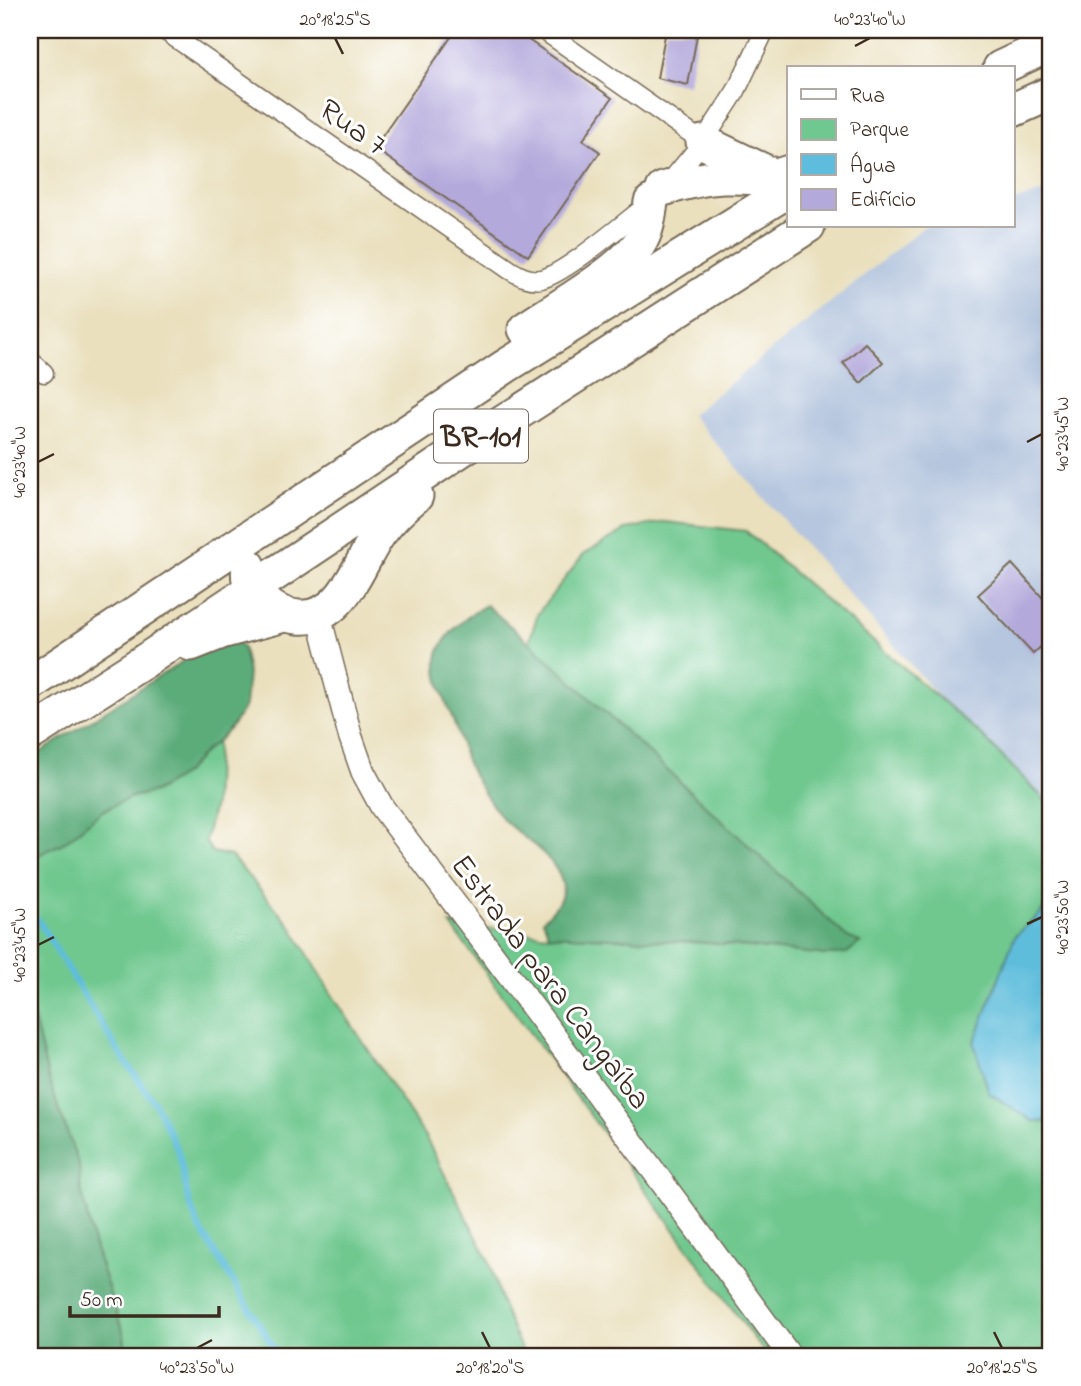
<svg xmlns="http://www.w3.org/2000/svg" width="1081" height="1386" font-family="'Indie Flower',sans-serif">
	<rect width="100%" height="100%" fill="#fff"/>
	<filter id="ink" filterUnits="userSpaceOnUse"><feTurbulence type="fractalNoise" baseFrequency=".0143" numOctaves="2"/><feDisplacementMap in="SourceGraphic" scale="14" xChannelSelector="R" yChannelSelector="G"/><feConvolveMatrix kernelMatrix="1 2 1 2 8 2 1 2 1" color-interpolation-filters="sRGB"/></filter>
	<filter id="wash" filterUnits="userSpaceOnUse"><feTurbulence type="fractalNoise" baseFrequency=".00686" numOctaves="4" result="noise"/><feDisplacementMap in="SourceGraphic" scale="28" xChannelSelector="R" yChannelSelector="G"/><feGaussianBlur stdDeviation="1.57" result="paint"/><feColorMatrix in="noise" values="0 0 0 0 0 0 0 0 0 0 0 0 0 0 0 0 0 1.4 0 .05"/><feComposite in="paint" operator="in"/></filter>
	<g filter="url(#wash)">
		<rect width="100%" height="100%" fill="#eae0be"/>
		<polygon fill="#b5c6de" points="1051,190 1051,824 691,415 925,226 1013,226 1013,201"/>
		<g fill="#6fc88f" stroke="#557956" stroke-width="2">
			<polygon points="666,522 746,531 979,733 1051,806 1051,897 1040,914 1015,936 1033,1121 1051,1122 1051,1356 767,1356 450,924 549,935 710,943 827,955 860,943 847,937 529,642 538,613 584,554 627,529"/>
			<polygon points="217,742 214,805 205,841 212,852 231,856 291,926 329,990 426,1138 489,1261 503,1307 524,1356 126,1356 124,1335 93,1243 80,1185 79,1166 49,1081 30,1003 30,859 65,842 102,811 131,797 154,792 184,774 207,749"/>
		</g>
		<g fill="#5bac7a" stroke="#4b6b4c" stroke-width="2">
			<path d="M486 605 529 642 847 937 860 942 847 953 827 955 710 943 549 935 543 920C554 910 568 895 561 879 550 851 522 839 503 819 496 812 471 774 468 765 462 752 460 738 455 725 447 703 435 683 437 659 440 637 468 615 486 605Z"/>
			<polygon points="216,640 237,641 243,648 248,673 245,706 234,724 217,742 207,749 184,774 154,792 131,797 102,811 65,842 30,859 30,759"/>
			<polygon points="30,1003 49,1081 79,1166 80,1185 93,1243 124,1335 126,1356 30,1356"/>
		</g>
		<polygon fill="#5ebddc" stroke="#4c747d" stroke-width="2" points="1051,897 1051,1122 1033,1121 989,1093 974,1043 1015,936 1040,914"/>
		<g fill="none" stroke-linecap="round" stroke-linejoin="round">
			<polyline stroke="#5ebddc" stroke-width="6" points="30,907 118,1051 156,1105 179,1153 188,1198 197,1224 279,1356"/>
		</g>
		<g id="blocks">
			<g fill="#b3a9db">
				<polygon points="456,30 514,30 612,98 583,140 600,152 528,256 374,148"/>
				<polygon points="666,30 698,30 688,85 657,78"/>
				<polygon points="865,343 883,362 861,383 843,363"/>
				<polygon points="1012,564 1051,607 1051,637 1033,654 978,595"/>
			</g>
		</g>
	</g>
	<g filter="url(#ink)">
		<use href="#blocks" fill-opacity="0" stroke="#786a56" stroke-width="2"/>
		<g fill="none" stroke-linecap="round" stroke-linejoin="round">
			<g stroke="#786a56" stroke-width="21">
				<g id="minor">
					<path d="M164 30 510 270C520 276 529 281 541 279 565 274 626 221 650 203"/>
					<polyline points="543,30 703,142"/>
					<polyline points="669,183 703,142 736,91 765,30"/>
					<polyline points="30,360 44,373"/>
				</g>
			</g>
			<g stroke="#786a56" stroke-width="26">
				<polyline id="tertiary" points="319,616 350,735 363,772 382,807 546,1025 790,1356"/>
			</g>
			<g stroke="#786a56" stroke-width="37">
				<g id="motorway">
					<polyline points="1000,68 1051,44"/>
					<polyline points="1013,110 1051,93"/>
					<polyline points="703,142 768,173"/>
					<path d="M663 189C683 183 703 178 723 177 746 176 767 181 789 172"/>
					<path d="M525 329C556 308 618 273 639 244 647 232 649 217 651 202"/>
					<path d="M249 566C246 583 253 591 265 602 274 611 286 616 298 617 343 621 358 564 379 534 390 519 402 507 416 496"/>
					<polyline points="191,644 224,631 284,615"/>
					<polyline points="30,684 506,366 789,190"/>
					<polyline points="30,734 143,662 462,449 808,226"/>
				</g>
			</g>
			<use href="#minor" stroke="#fff" stroke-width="18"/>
			<use href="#tertiary" stroke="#fff" stroke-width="23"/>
			<use href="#motorway" stroke="#fff" stroke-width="33"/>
		</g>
	</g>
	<path fill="none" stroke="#3b2a1e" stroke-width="2.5" d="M335 38 343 54M855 46 870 38M1027 442 1042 434M38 462 54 454M1027 924 1042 917M38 945 54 937M482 1332 490 1348M994 1332 1002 1348M197 1348 212 1340"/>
	<g text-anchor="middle" stroke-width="6" stroke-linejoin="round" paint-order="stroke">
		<rect fill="#fff" stroke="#766a62" stroke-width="2" x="434" y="409.5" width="94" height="53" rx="5"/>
		<g font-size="30" font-weight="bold" fill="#3b2a1e">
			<text x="481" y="446">BR-101</text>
		</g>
		<g font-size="32" fill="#3b2a1e" stroke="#fff">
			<text transform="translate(354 126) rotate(35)" y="11">Rua 7</text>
			<text transform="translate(552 981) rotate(53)" y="11">Estrada para Cangaíba</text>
		</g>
	</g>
	<rect width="1081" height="1386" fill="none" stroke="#fff" stroke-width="77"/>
	<rect x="787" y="66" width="228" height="161" fill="#ffffff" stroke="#b1aaa5" stroke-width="2"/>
	<rect x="801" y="89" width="35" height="10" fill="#ffffff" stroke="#b1aaa5" stroke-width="2"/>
	<text x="850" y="102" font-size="21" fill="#3b2a1e">Rua</text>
	<rect x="801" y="119" width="35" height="21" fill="#6fc88f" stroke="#b1aaa5" stroke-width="2"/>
	<text x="850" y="136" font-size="21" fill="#3b2a1e">Parque</text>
	<rect x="801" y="154" width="35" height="21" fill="#5ebddc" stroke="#b1aaa5" stroke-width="2"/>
	<text x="850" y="172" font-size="21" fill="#3b2a1e">Água</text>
	<rect x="801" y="189" width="35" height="21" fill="#b3a9db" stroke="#b1aaa5" stroke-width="2"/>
	<text x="850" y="206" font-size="21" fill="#3b2a1e">Edifício</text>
	<path d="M70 1306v10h149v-10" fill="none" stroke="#3b2a1e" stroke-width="3.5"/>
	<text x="80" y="1306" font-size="21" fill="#3b2a1e" stroke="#ffffff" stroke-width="5" paint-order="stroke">50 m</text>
	<rect x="38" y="38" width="1004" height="1310" fill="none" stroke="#3b2a1e" stroke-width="2.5"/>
	<g font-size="18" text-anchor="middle" fill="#3b2a1e">
		<text x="335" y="25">20°18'25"S</text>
		<text x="870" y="25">40°23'40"W</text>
		<text transform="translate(1062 434) rotate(-90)" y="6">40°23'45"W</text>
		<text transform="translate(19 462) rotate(-90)" y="6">40°23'40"W</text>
		<text transform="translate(1062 917) rotate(-90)" y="6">40°23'50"W</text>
		<text transform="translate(19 945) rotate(-90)" y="6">40°23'45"W</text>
		<text x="197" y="1373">40°23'50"W</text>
		<text x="490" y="1373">20°18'20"S</text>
		<text x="1002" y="1373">20°18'25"S</text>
	</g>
</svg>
